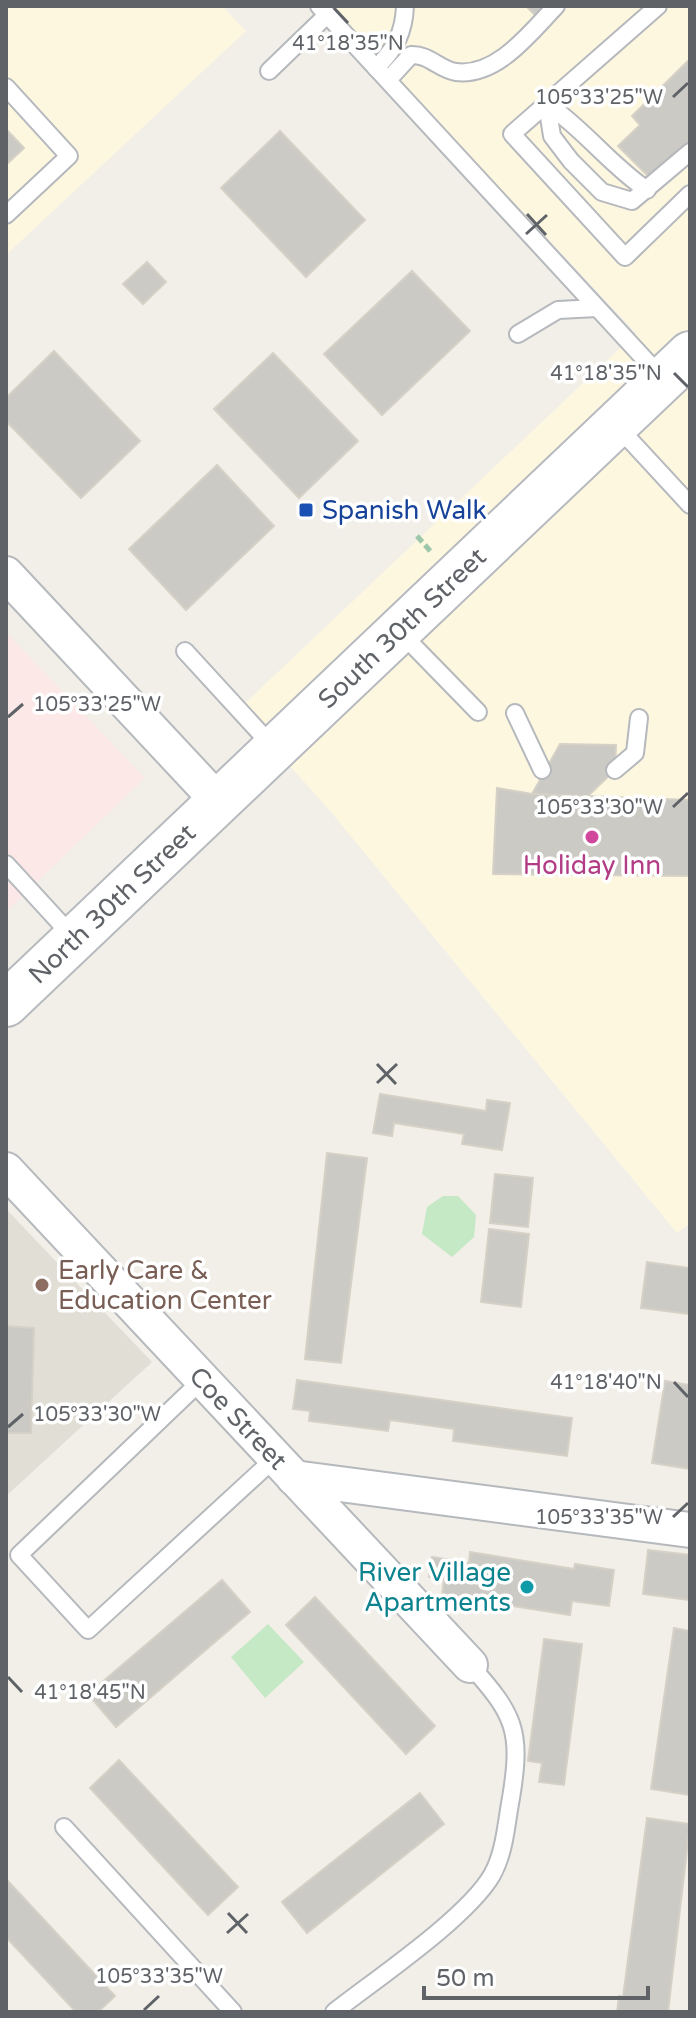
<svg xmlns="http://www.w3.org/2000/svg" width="696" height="2018" font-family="'Varela Round',sans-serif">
	<rect width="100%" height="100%" fill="#f1efe8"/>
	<g fill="#fef7e0">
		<polygon points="6,6 222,6 246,31 6,255"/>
		<polygon points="330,6 690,6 690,1223 677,1233 331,812 239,709 636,333"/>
	</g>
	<polygon fill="#e1ded6" points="6,1209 152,1362 6,1496"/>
	<polygon fill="#fce8e6" points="6,632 145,778 6,912"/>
	<g fill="#c5e8c5">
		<polygon points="443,1196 458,1196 476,1215 474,1237 452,1257 422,1234 427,1207"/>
		<polygon points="268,1624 304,1662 265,1698 231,1657"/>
	</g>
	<g fill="#cccac5" stroke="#d6d1c6" stroke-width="2">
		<polygon points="526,6 547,6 536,16"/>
		<polygon points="690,59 690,143 652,180 618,146 640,125 632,116"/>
		<polygon points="6,129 24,148 6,165"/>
		<polygon points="280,131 365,220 306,277 221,188"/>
		<polygon points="147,262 166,282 143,304 123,284"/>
		<polygon points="412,271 470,331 382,415 324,354"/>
		<polygon points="54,351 140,441 81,498 6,421 6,398"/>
		<polygon points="273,353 358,441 299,498 214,409"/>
		<polygon points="217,465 274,526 186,610 129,549"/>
		<polygon points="560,744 616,745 615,770 587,797 532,794"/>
		<polygon points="497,788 532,794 690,800 690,876 493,874"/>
		<polygon points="380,1094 486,1111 487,1100 510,1103 502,1150 462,1144 464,1134 394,1123 392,1136 373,1133"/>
		<polygon points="327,1153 367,1158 341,1363 305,1359"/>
		<polygon points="495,1174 533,1178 528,1227 490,1223"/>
		<polygon points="489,1229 529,1234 521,1307 481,1302"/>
		<polygon points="647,1262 690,1268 690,1314 641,1308"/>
		<polygon points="6,1326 34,1328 31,1433 6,1433"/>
		<polygon points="297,1380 572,1418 567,1456 453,1441 454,1429 390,1420 388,1431 309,1421 310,1411 293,1409"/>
		<polygon points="665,1381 690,1385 690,1469 652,1463"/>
		<polygon points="648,1550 690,1555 690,1600 643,1594"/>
		<polygon points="470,1552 574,1569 575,1564 614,1570 609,1606 572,1601 570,1615 442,1595 444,1579 429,1577 432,1557 469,1563"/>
		<polygon points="222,1580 250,1612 116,1727 88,1694"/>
		<polygon points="315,1597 435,1726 406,1754 286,1625"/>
		<polygon points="674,1628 690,1631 690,1795 651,1789"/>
		<polygon points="544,1639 582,1644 564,1785 539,1782 542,1763 528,1761"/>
		<polygon points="119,1760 238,1887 208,1915 90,1788"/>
		<polygon points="420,1793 444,1824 307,1933 282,1902"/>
		<polygon points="647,1818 690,1824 668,2012 617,2012 619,1996 623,1997"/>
		<polygon points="6,1879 115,1996 98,2012 76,2012 6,1937"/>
	</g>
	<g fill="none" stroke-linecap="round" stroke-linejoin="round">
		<g stroke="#b5b8bc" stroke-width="20">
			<g id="lane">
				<polyline points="319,6 662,378"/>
				<polyline points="658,6 512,134 625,257 690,194"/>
				<path d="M376 68C395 49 404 33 405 6"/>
				<polyline points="269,71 327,15"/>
				<path d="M388 80 411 55C429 54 440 70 456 72 497 77 530 33 556 6"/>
				<polyline points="6,87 69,156 6,215"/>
				<polyline points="547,104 552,136 571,161 602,192 632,201 690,152"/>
				<path d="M547 104C584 129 610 165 647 190"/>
				<polyline points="518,334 558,310 597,308"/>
				<polyline points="618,427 690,505"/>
				<polyline points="399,631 478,712"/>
				<polyline points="185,651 273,747"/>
				<polyline points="515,713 542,770"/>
				<polyline points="615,770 635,753 639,718"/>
				<polyline points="6,864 73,937"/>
				<polyline points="202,1380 19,1555 88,1630 275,1458"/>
				<polyline points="64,1827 233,2012"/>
				<path d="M334 2012C376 1979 467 1918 492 1875 505 1852 506 1824 511 1798 522 1731 515 1715 470 1665"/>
			</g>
		</g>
		<g stroke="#b5b8bc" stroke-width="38">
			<g id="street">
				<polyline points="6,574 218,801"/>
				<path id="s1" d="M6 1170 470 1665"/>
				<polyline points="294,1478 690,1530"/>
			</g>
		</g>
		<g stroke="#b6babf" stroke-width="48">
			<g id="secondary">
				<path id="s2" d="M6 1004 690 354"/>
			</g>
		</g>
		<polyline stroke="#9cc7a9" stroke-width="5" stroke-dasharray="8 4" stroke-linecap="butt" points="417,536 432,553"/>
		<use href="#lane" stroke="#fff" stroke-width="16"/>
		<use href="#street" stroke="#fff" stroke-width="34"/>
		<use href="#secondary" stroke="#fff" stroke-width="44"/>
	</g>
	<path fill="none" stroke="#5f6368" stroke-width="3" d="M334 8 348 23M673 97 688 83M527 214 546 235M526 234 547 215M674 373 688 387M8 717 23 704M673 807 688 793M377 1064 396 1084M377 1083 397 1064M674 1382 688 1397M8 1427 23 1414M673 1517 688 1503M8 1677 22 1692M228 1913 247 1933M227 1933 248 1914M144 2010 159 1996"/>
	<rect fill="#1a4fb4" stroke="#fff" stroke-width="3" x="298" y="502" width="16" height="16" rx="4"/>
	<circle fill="#d1479c" stroke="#fff" stroke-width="3" cx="592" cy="837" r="8"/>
	<circle fill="#8d6e63" stroke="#fff" stroke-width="3" cx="42" cy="1285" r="8"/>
	<circle fill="#0f9aa8" stroke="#fff" stroke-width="3" cx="527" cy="1587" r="8"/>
	<g text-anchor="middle" stroke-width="7" stroke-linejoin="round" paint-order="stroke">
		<g font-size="26" fill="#164399" stroke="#fff" text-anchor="start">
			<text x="322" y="519">Spanish Walk</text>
		</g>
		<g font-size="26" fill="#5f6368" stroke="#fff">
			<text dy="9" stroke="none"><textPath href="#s2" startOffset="546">South 30th Street</textPath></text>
			<text dy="9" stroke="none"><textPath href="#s2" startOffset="146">North 30th Street</textPath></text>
			<text dy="9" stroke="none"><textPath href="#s1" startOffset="340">Coe Street</textPath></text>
		</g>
		<g font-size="26" fill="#b23c85" stroke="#fff">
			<text x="592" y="874">Holiday Inn</text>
		</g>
		<g font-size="26" fill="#785e54" stroke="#fff" text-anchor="start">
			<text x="58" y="1279">Early Care &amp;<tspan x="58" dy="30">Education Center</tspan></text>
		</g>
		<g font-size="26" fill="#0d838f" stroke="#fff" text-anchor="end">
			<text x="511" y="1581">River Village<tspan x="511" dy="30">Apartments</tspan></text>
		</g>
	</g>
	<g font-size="20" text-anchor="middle" fill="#5f6368" stroke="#fff" stroke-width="7" stroke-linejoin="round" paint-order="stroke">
		<text x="348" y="50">41°18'35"N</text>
		<text x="599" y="104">105°33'25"W</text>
		<text x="606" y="380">41°18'35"N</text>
		<text x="97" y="711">105°33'25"W</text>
		<text x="599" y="814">105°33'30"W</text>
		<text x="606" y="1389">41°18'40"N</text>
		<text x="97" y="1421">105°33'30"W</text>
		<text x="599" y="1524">105°33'35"W</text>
		<text x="90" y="1699">41°18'45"N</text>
		<text x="159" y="1983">105°33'35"W</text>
	</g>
	<rect width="696" height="2018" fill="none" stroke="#5f6368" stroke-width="16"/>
	<path d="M424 1986v12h224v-12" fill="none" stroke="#5f6368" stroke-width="4"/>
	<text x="436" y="1986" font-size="24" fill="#5f6368" stroke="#ffffff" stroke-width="6" paint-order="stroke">50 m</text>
</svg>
